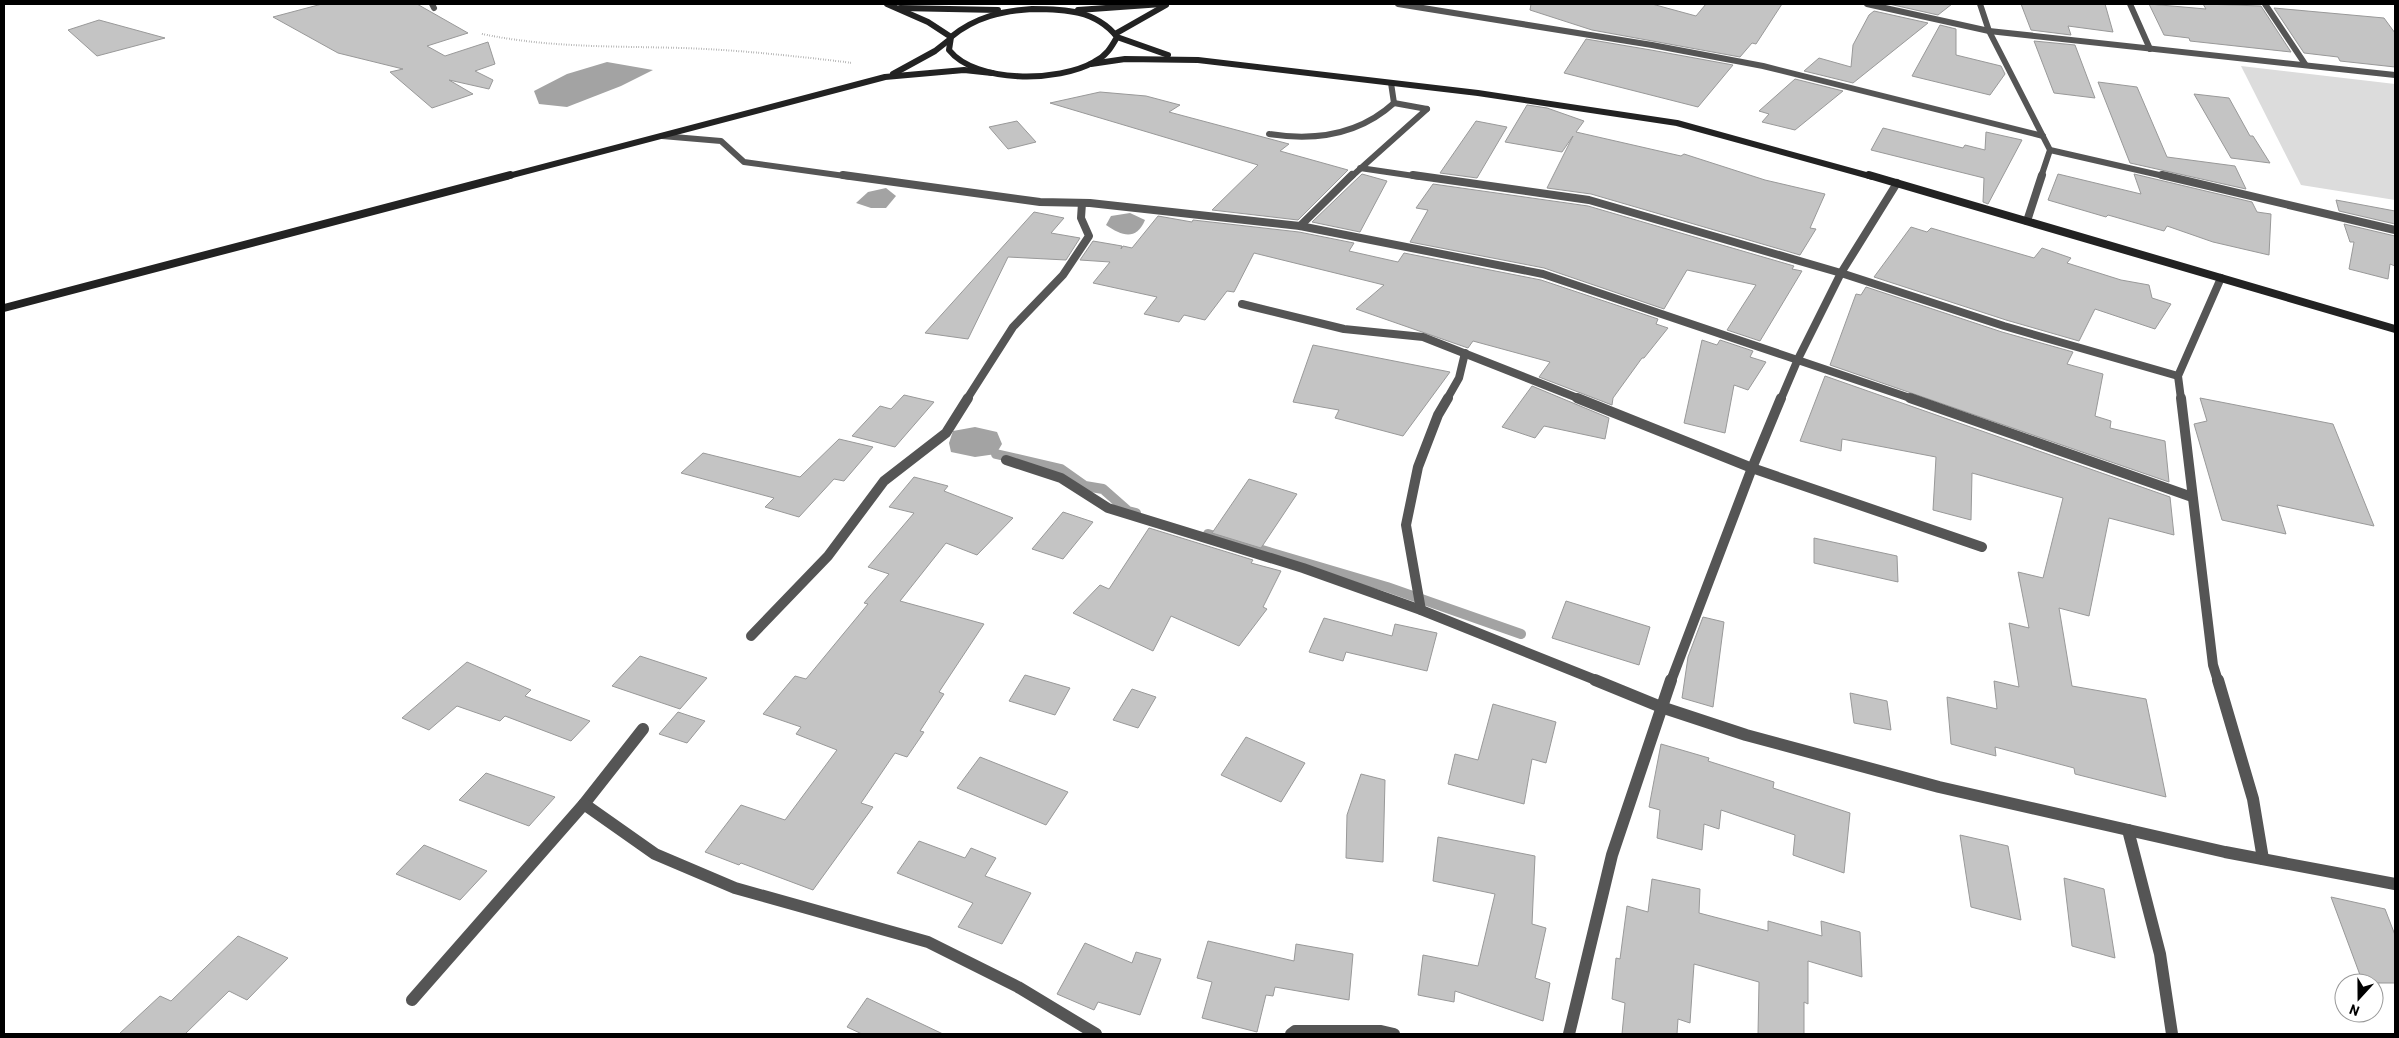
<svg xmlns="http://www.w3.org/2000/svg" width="2399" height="1038" font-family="Barlow,sans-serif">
	<rect width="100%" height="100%" fill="#fff"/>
	<polygon fill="#dcdcdc" points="2241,66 2395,84 2395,200 2301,185"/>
	<g fill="#a3a3a3">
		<polygon points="607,62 653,70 621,86 567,107 539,104 534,91 567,74"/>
		<polygon points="886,188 896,196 886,208 871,208 856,203 868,192"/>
		<path d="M1130 213 1145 220C1136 241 1122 236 1106 225L1111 216Z"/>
		<polygon points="975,427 997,432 1002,444 996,454 975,457 951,452 949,443 953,431"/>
	</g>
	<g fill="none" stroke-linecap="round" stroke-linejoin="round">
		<g stroke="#a3a3a3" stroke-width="10">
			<polyline points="996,454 1061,469 1085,486 1103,489 1128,511 1136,513"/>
			<polyline points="1208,534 1387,587 1521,634"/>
		</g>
	</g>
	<g fill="#c4c4c4" stroke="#999">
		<polygon points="322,4 417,4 468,33 427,46 445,56 488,42 495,64 475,71 493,80 489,89 449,80 473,94 432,108 390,72 403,69 338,53 273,17"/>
		<polygon points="1531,4 1652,4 1696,16 1706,4 1782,4 1756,44 1752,43 1740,57 1592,30 1530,10"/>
		<polygon points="1889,4 1952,4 1938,15"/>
		<polygon points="2021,4 2105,4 2113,32 2068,26 2071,35 2031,30"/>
		<polygon points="2149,4 2206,9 2203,4 2261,6 2291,52 2190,41 2189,38 2164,35"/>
		<polygon points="2274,8 2384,18 2395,33 2395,67 2340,61 2338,57 2304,53"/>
		<polygon points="1874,11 1928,23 1853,83 1804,71 1819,58 1851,67 1853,45 1869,15"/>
		<polygon points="99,20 165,38 97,56 68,30"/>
		<polygon points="1940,25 1956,29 1956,55 2001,66 2005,74 1990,95 1912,76"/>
		<polygon points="1586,39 1651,50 1733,65 1698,107 1564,73"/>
		<polygon points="2034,41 2075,45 2095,98 2054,93"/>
		<polygon points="1795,79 1843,91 1795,130 1762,122 1769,114 1759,111"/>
		<polygon points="2098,82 2137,87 2167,157 2235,166 2246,189 2130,163"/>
		<polygon points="1100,92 1146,96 1180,105 1169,112 1289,144 1280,151 1348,170 1298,220 1212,210 1258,165 1050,103"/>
		<polygon points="2194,94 2229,98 2250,136 2253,136 2270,163 2231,158"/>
		<polygon points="1527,105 1547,108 1584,121 1576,132 1681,156 1684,154 1765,180 1825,194 1810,228 1816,229 1800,255 1591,194 1547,188 1573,136 1562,152 1505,142"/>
		<polygon points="1017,121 1036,142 1008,149 989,127"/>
		<polygon points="1476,121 1507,127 1477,178 1440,173"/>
		<polygon points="1883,128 1963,148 1965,145 1985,150 1986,132 2022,140 1988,204 1983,202 1984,178 1871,150"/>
		<polygon points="1362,174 1387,181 1360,232 1312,222"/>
		<polygon points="2058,174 2141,194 2134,174 2252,202 2257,212 2271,214 2269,255 2213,242 2167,226 2164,231 2108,215 2106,217 2048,200"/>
		<polygon points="1433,184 1588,206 1794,266 1792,269 1802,271 1760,341 1727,330 1756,285 1687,270 1664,309 1544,268 1410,242 1428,210 1416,208"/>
		<polygon points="2336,200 2395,211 2395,224 2339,211"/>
		<polygon points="1034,212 1064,218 1051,233 1080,238 1066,260 1008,257 968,339 925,333"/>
		<polygon points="1158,216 1192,222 1193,220 1299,232 1354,243 1349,251 1398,262 1404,253 1541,280 1658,319 1656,324 1668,328 1644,358 1642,358 1613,398 1612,405 1539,377 1550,362 1473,341 1468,348 1356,309 1384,285 1254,253 1234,292 1227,291 1205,320 1184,315 1179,322 1144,314 1157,297 1093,283 1110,262 1080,260 1093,241 1122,246 1121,249 1123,246 1132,248"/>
		<polygon points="2344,224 2395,236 2395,266 2390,264 2388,279 2349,269 2354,242 2350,242"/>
		<polygon points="1911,227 1927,232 1931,228 2034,258 2042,248 2071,258 2067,263 2121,280 2149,285 2152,298 2171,304 2155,329 2095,309 2079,341 2006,320 1874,277"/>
		<polygon points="1866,287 2002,332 2073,352 2067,364 2103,374 2095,416 2111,421 2110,428 2165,441 2169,482 1830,365 1856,294 1861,295"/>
		<polygon points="1702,340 1717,345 1720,340 1753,351 1750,357 1766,362 1748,390 1734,385 1725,433 1684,423"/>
		<polygon points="1313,345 1450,372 1403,436 1335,418 1339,410 1293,402"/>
		<polygon points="1825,376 2170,497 2174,535 2109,518 2089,616 2059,608 2072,686 2146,699 2166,797 2075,774 2074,768 1995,747 1996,756 1951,744 1947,697 1997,709 1994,681 2019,687 2009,623 2029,628 2018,572 2043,578 2063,498 1972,473 1971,520 1933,510 1936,457 1842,439 1841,451 1800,441"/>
		<polygon points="1532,386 1609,418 1605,439 1544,426 1535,438 1502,427"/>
		<polygon points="904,395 934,402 895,447 852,436 880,406 891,409"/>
		<polygon points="2200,398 2333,424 2374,526 2277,505 2286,534 2222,520 2194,424 2207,421"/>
		<polygon points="839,439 873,447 844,481 834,479 799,517 765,507 774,498 681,473 703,453 800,477"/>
		<polygon points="914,477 948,486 944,491 1013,518 977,555 946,543 900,601 984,624 939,692 944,694 920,731 924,732 907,757 895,753 861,803 873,807 813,890 741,863 739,865 705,852 741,805 785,820 837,750 796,734 801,727 763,714 795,676 806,679 868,604 864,603 889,574 868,567 914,513 889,507"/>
		<polygon points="1249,479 1297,494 1261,548 1212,533"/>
		<polygon points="1063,512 1093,522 1063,559 1032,549"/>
		<polygon points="1149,528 1253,560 1251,563 1281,571 1263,607 1267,609 1239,646 1171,616 1153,651 1073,613 1100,585 1109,589"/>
		<polygon points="1814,538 1897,556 1898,582 1814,563"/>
		<polygon points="1566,601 1650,627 1639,665 1552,638"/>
		<polygon points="1703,617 1724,622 1713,707 1682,698 1688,657"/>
		<polygon points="1324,618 1392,636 1395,624 1437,633 1427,671 1346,652 1343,661 1309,652"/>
		<polygon points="640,656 707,678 680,709 612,686"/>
		<polygon points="467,662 531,690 525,696 590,721 571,741 505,716 500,721 457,706 429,730 402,718"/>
		<polygon points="1025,675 1070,688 1055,715 1009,701"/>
		<polygon points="1132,689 1156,697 1138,728 1113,720"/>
		<polygon points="1850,693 1887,701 1891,730 1854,723"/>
		<polygon points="1493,704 1556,722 1546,763 1532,759 1524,804 1448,784 1455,754 1478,760"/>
		<polygon points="678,712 705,721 687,743 659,734"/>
		<polygon points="1246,737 1305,763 1281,802 1221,775"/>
		<polygon points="1661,744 1709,758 1708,761 1774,782 1773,788 1850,813 1844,873 1793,855 1795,835 1721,810 1719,829 1704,824 1702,850 1657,838 1660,810 1649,807"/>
		<polygon points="980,757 1068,792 1046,825 957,788"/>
		<polygon points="486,773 555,797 529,826 459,800"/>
		<polygon points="1361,774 1385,780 1383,862 1346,858 1347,815"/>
		<polygon points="1960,835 2008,846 2021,920 1971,907"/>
		<polygon points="1438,837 1535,856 1532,924 1546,928 1535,978 1550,983 1543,1021 1455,991 1454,1002 1418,995 1423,955 1478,966 1495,894 1433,881"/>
		<polygon points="919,841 965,858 971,848 996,858 985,876 1031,893 1002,944 958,927 973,903 897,873"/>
		<polygon points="424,845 487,871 460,900 396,874"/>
		<polygon points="2064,878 2104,889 2115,958 2072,946"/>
		<polygon points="1652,879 1700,889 1699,913 1768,931 1768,921 1822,936 1821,921 1860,932 1862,977 1808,961 1808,1004 1804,1002 1804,1034 1758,1034 1759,982 1694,964 1690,1023 1678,1019 1677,1034 1622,1034 1625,1003 1612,999 1616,958 1620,959 1627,906 1648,912"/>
		<polygon points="2331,897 2385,909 2395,935 2395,983 2363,983"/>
		<polygon points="238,936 288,958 247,1000 229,991 185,1034 119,1034 160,996 171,1001"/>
		<polygon points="1208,941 1294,961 1296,944 1353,954 1349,1000 1275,987 1273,996 1266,995 1257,1032 1202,1018 1212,982 1197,978"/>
		<polygon points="1085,943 1132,963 1136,952 1161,959 1140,1015 1098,1002 1094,1010 1057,994"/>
		<polygon points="867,998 943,1034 862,1034 847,1027"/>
	</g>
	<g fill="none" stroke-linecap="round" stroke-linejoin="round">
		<path stroke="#777" stroke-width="2" stroke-dasharray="0.5 2" stroke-linecap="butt" d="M482 34C551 48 613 46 683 48 740 50 796 56 853 63"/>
		<g stroke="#555" stroke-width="6">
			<polyline points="1391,83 1394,103"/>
			<polyline points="1394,103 1427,109"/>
			<path d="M1269 134C1314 141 1359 135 1394 103"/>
		</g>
		<g stroke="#555" stroke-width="6">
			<polyline points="432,4 434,8"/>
			<polyline points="1398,4 1652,45 1763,66 2043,136"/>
			<polyline points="1867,4 1989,31 2395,75"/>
			<polyline points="1980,4 1989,31 2050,150 2041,177"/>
			<polyline points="2130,4 2150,49"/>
			<polyline points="2265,4 2305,64"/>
			<polyline points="662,136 721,141 744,162 852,177"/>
			<polyline points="2050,150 2168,177"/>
			<polyline points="1360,168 1421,177"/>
			<polyline points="1351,177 1427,109"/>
		</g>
		<g stroke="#555" stroke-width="8">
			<polyline points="843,175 1040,202 1090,203 1300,226 1543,274 1913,399"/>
			<polyline points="1413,175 1589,200 1841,273 2004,326 2178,376"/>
			<polyline points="2162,175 2395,230"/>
			<polyline points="2027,221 2042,175"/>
			<polyline points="1300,226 1352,175"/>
			<polyline points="1242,304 1344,329 1423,337 1580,399"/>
			<polyline points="967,399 1013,327 1063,275 1089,236 1081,218 1082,203"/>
			<polyline points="1447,399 1459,378 1465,353"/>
			<polyline points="1781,399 1798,359 1841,273 1897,183"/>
			<polyline points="2181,399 2178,376 2221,278"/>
		</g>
		<g stroke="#555" stroke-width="10">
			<polyline points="1577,398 1752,468 1982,547"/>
			<polyline points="1910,398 2192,497"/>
			<polyline points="2181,398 2213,665 2218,681"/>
			<polyline points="1006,460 1061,478 1108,508 1303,568 1421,610 1598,681"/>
			<polyline points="1421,610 1406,525 1418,467 1438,415 1448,398"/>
			<polyline points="751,636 828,556 884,481 946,433 968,398"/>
			<polyline points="1671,681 1752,468 1781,398"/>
		</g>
		<g stroke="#555" stroke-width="12">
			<polyline points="1595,680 1661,707 1746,735 1939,787 2225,852 2395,884"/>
			<polyline points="2218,680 2253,799 2263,859"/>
			<polyline points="584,804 643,729"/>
			<polyline points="2128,830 2160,954 2172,1034"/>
			<polyline points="412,1000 584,804 655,854 735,888 928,942 1018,987 1096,1034"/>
			<polyline points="1291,1034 1295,1031 1381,1031 1394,1034"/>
			<polyline points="1569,1034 1612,855 1671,680"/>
		</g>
		<g stroke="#222" stroke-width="6">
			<polyline points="887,4 928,22 951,37"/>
			<polyline points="900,8 998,10"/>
			<path d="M1032 9C1064 9 1096 10 1117 37 1111 48 1106 56 1094 62 1059 82 976 84 949 50L951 37C975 17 1002 11 1032 9Z"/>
			<polyline points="1078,10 1162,4"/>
			<polyline points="1115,34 1166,5"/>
			<polyline points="1117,37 1168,55"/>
			<polyline points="1091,64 1125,59 1198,60 1478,93 1677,123 1873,177"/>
			<polyline points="893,74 935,51 949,40"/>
			<polyline points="505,177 885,77 964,70 992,73"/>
		</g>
		<g stroke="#222" stroke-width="8">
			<polyline points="1869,175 2395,329"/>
			<polyline points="4,308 510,175"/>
		</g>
	</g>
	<rect width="2399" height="1038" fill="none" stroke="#000000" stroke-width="10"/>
	<g transform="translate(2359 998) rotate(201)"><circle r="24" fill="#ffffff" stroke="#999999"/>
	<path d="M0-4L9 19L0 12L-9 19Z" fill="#000000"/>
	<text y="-8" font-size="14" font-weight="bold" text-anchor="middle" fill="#000000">N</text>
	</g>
</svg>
